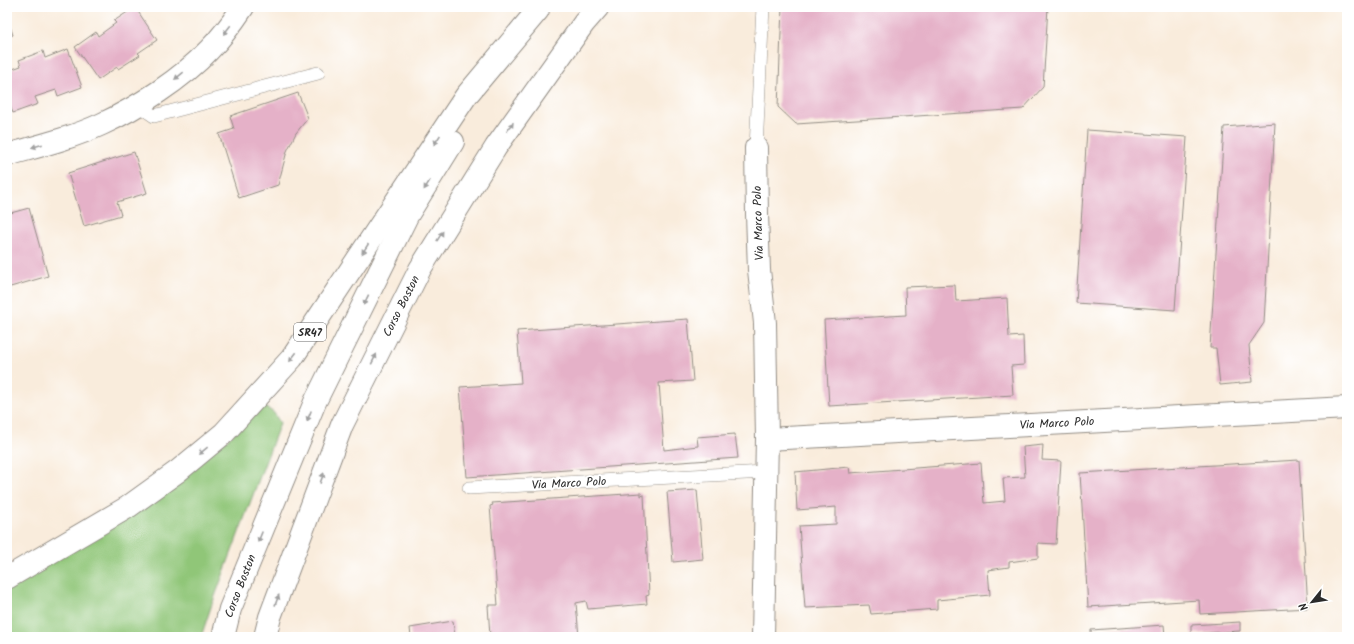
<svg xmlns="http://www.w3.org/2000/svg" width="1354" height="644" font-family="Kalam,sans-serif">
	<rect width="100%" height="100%" fill="#fff"/>
	<filter id="ink" filterUnits="userSpaceOnUse"><feTurbulence type="fractalNoise" baseFrequency=".025" numOctaves="2"/><feDisplacementMap in="SourceGraphic" scale="8" xChannelSelector="R" yChannelSelector="G"/><feConvolveMatrix kernelMatrix="1 2 1 2 8 2 1 2 1" color-interpolation-filters="sRGB"/></filter>
	<filter id="wash" filterUnits="userSpaceOnUse"><feTurbulence type="fractalNoise" baseFrequency=".012" numOctaves="4" result="noise"/><feDisplacementMap in="SourceGraphic" scale="16" xChannelSelector="R" yChannelSelector="G"/><feGaussianBlur stdDeviation="0.9" result="paint"/><feColorMatrix in="noise" values="0 0 0 0 0 0 0 0 0 0 0 0 0 0 0 0 0 1.4 0 .05"/><feComposite in="paint" operator="in"/></filter>
	<g filter="url(#wash)">
		<rect width="100%" height="100%" fill="#f9ecdc"/>
		<polygon fill="#90c678" stroke="#5e7852" points="264,406 274,413 280,423 211,607 201,637 7,637 7,578 228,439"/>
		<g id="blocks">
			<g fill="#e5b1c8">
				<polygon points="135,7 157,40 138,53 140,55 118,69 117,67 98,80 75,47 96,32 98,36 116,23 114,21"/>
				<polygon points="782,7 1048,7 1043,87 1023,109 796,124 778,107"/>
				<polygon points="7,17 13,35 7,37"/>
				<polygon points="68,49 82,87 58,96 56,90 35,97 38,104 13,113 7,98 7,71 21,66 19,60 43,51 45,58"/>
				<polygon points="298,93 308,118 296,133 287,151 278,185 239,198 219,134 234,129 230,116"/>
				<polygon points="1275,123 1264,323 1249,345 1252,382 1220,385 1216,348 1210,348 1224,127"/>
				<polygon points="1087,130 1187,137 1175,310 1076,303"/>
				<polygon points="134,152 147,193 117,202 121,215 84,226 68,173"/>
				<polygon points="29,208 48,276 7,288 7,214"/>
				<polygon points="955,285 956,301 1007,298 1009,337 1023,336 1024,365 1011,366 1013,395 829,406 824,320 906,315 905,287"/>
				<polygon points="688,319 693,381 659,383 664,450 698,446 697,437 735,434 738,458 467,477 460,387 521,383 517,331"/>
				<polygon points="1043,445 1042,460 1061,461 1056,544 1038,543 1038,558 1009,562 1009,567 988,570 990,595 937,600 937,609 871,614 869,605 805,608 799,526 836,524 836,507 797,510 795,472 849,467 850,473 981,463 984,503 1005,501 1003,478 1025,477 1023,447"/>
				<polygon points="1299,460 1308,608 1200,614 1199,600 1088,607 1080,473"/>
				<polygon points="697,490 703,559 673,562 667,492"/>
				<polygon points="641,493 641,496 644,495 649,595 646,596 647,604 588,609 586,601 576,603 579,637 490,637 488,605 498,605 490,506 493,505 492,503"/>
				<polygon points="453,621 455,637 411,637 410,628"/>
				<polygon points="1240,622 1240,631 1191,634 1191,625"/>
				<polygon points="1164,625 1165,636 1084,637 1084,635 1091,634 1091,630"/>
			</g>
		</g>
	</g>
	<g filter="url(#ink)">
		<use href="#blocks" fill-opacity="0" stroke="#928c84" stroke-width="1"/>
		<g fill="none" stroke-linecap="round" stroke-linejoin="round">
			<g stroke="#928c84" stroke-width="14">
				<g id="lane">
					<polyline points="138,105 154,116 318,73"/>
					<polyline points="756,148 763,7"/>
					<polyline points="469,488 765,472"/>
				</g>
			</g>
			<g stroke="#928c84" stroke-width="24">
				<g id="street">
					<polyline points="756,148 757,214 759,270 765,323 767,439 763,637"/>
					<path d="M7 155C39 146 72 138 102 124 137 108 183 78 209 50 222 37 233 22 243 7"/>
					<polyline points="767,439 1347,408"/>
				</g>
			</g>
			<g stroke="#928c84" stroke-width="24">
				<g id="highway">
					<polyline points="7,578 128,507 178,471 224,433 292,358 466,96 538,10"/>
					<polyline points="223,637 230,609 315,402 407,216 453,142"/>
					<polyline points="265,637 270,617 342,425 420,269 496,147 584,23 598,7"/>
				</g>
			</g>
			<use href="#lane" stroke="#fff" stroke-width="13"/>
			<use href="#street" stroke="#fff" stroke-width="22"/>
			<use href="#highway" stroke="#fff" stroke-width="22"/>
		</g>
		<defs><path id="oneway-solid" d="M-6-.8H1V-3.2L6.5 0L1 3.2V.8H-6Z"/></defs>
		<g fill="#a0a0a0">
			<use href="#oneway-solid" transform="translate(227 30) rotate(128)"/>
			<use href="#oneway-solid" transform="translate(179 76) rotate(141)"/>
			<use href="#oneway-solid" transform="translate(510 127) rotate(-55)"/>
			<use href="#oneway-solid" transform="translate(437 140) rotate(124)"/>
			<use href="#oneway-solid" transform="translate(37 146) rotate(164)"/>
			<use href="#oneway-solid" transform="translate(427 185) rotate(122)"/>
			<use href="#oneway-solid" transform="translate(440 236) rotate(-58)"/>
			<use href="#oneway-solid" transform="translate(365 249) rotate(124)"/>
			<use href="#oneway-solid" transform="translate(366 300) rotate(116)"/>
			<use href="#oneway-solid" transform="translate(293 357) rotate(127)"/>
			<use href="#oneway-solid" transform="translate(374 359) rotate(-63)"/>
			<use href="#oneway-solid" transform="translate(309 416) rotate(112)"/>
			<use href="#oneway-solid" transform="translate(203 451) rotate(141)"/>
			<use href="#oneway-solid" transform="translate(322 478) rotate(-70)"/>
			<use href="#oneway-solid" transform="translate(260 537) rotate(112)"/>
			<use href="#oneway-solid" transform="translate(277 600) rotate(-70)"/>
		</g>
	</g>
	<g text-anchor="middle" stroke-width="3.5" stroke-linejoin="round" paint-order="stroke">
		<rect fill="#fff" stroke="#6b6b6b" stroke-width="1" x="294" y="323" width="32" height="18" rx="3"/>
		<g font-size="11" font-weight="bold" fill="#2b2b2b">
			<text x="310" y="336">SR47</text>
		</g>
		<g font-size="12" fill="#2b2b2b" stroke="#fff">
			<text transform="translate(758 223) rotate(-92)" y="4">Via Marco Polo</text>
			<text transform="translate(401 306) rotate(-63)" y="4">Corso Boston</text>
			<text transform="translate(1057 423) rotate(-3)" y="4">Via Marco Polo</text>
			<text transform="translate(569 483) rotate(-3)" y="4">Via Marco Polo</text>
			<text transform="translate(240 586) rotate(-69)" y="4">Corso Boston</text>
		</g>
	</g>
	<rect width="1354" height="644" fill="none" stroke="#fff" stroke-width="24"/>
	<g transform="translate(1312 602) rotate(240)" stroke="#ffffff" stroke-width="3" paint-order="stroke">
	<path d="M0-3L7 15L0 10L-7 15Z" fill="#2b2b2b"/>
	<text y="-6" font-size="11" font-weight="bold" text-anchor="middle" fill="#2b2b2b">N</text>
	</g>
</svg>
